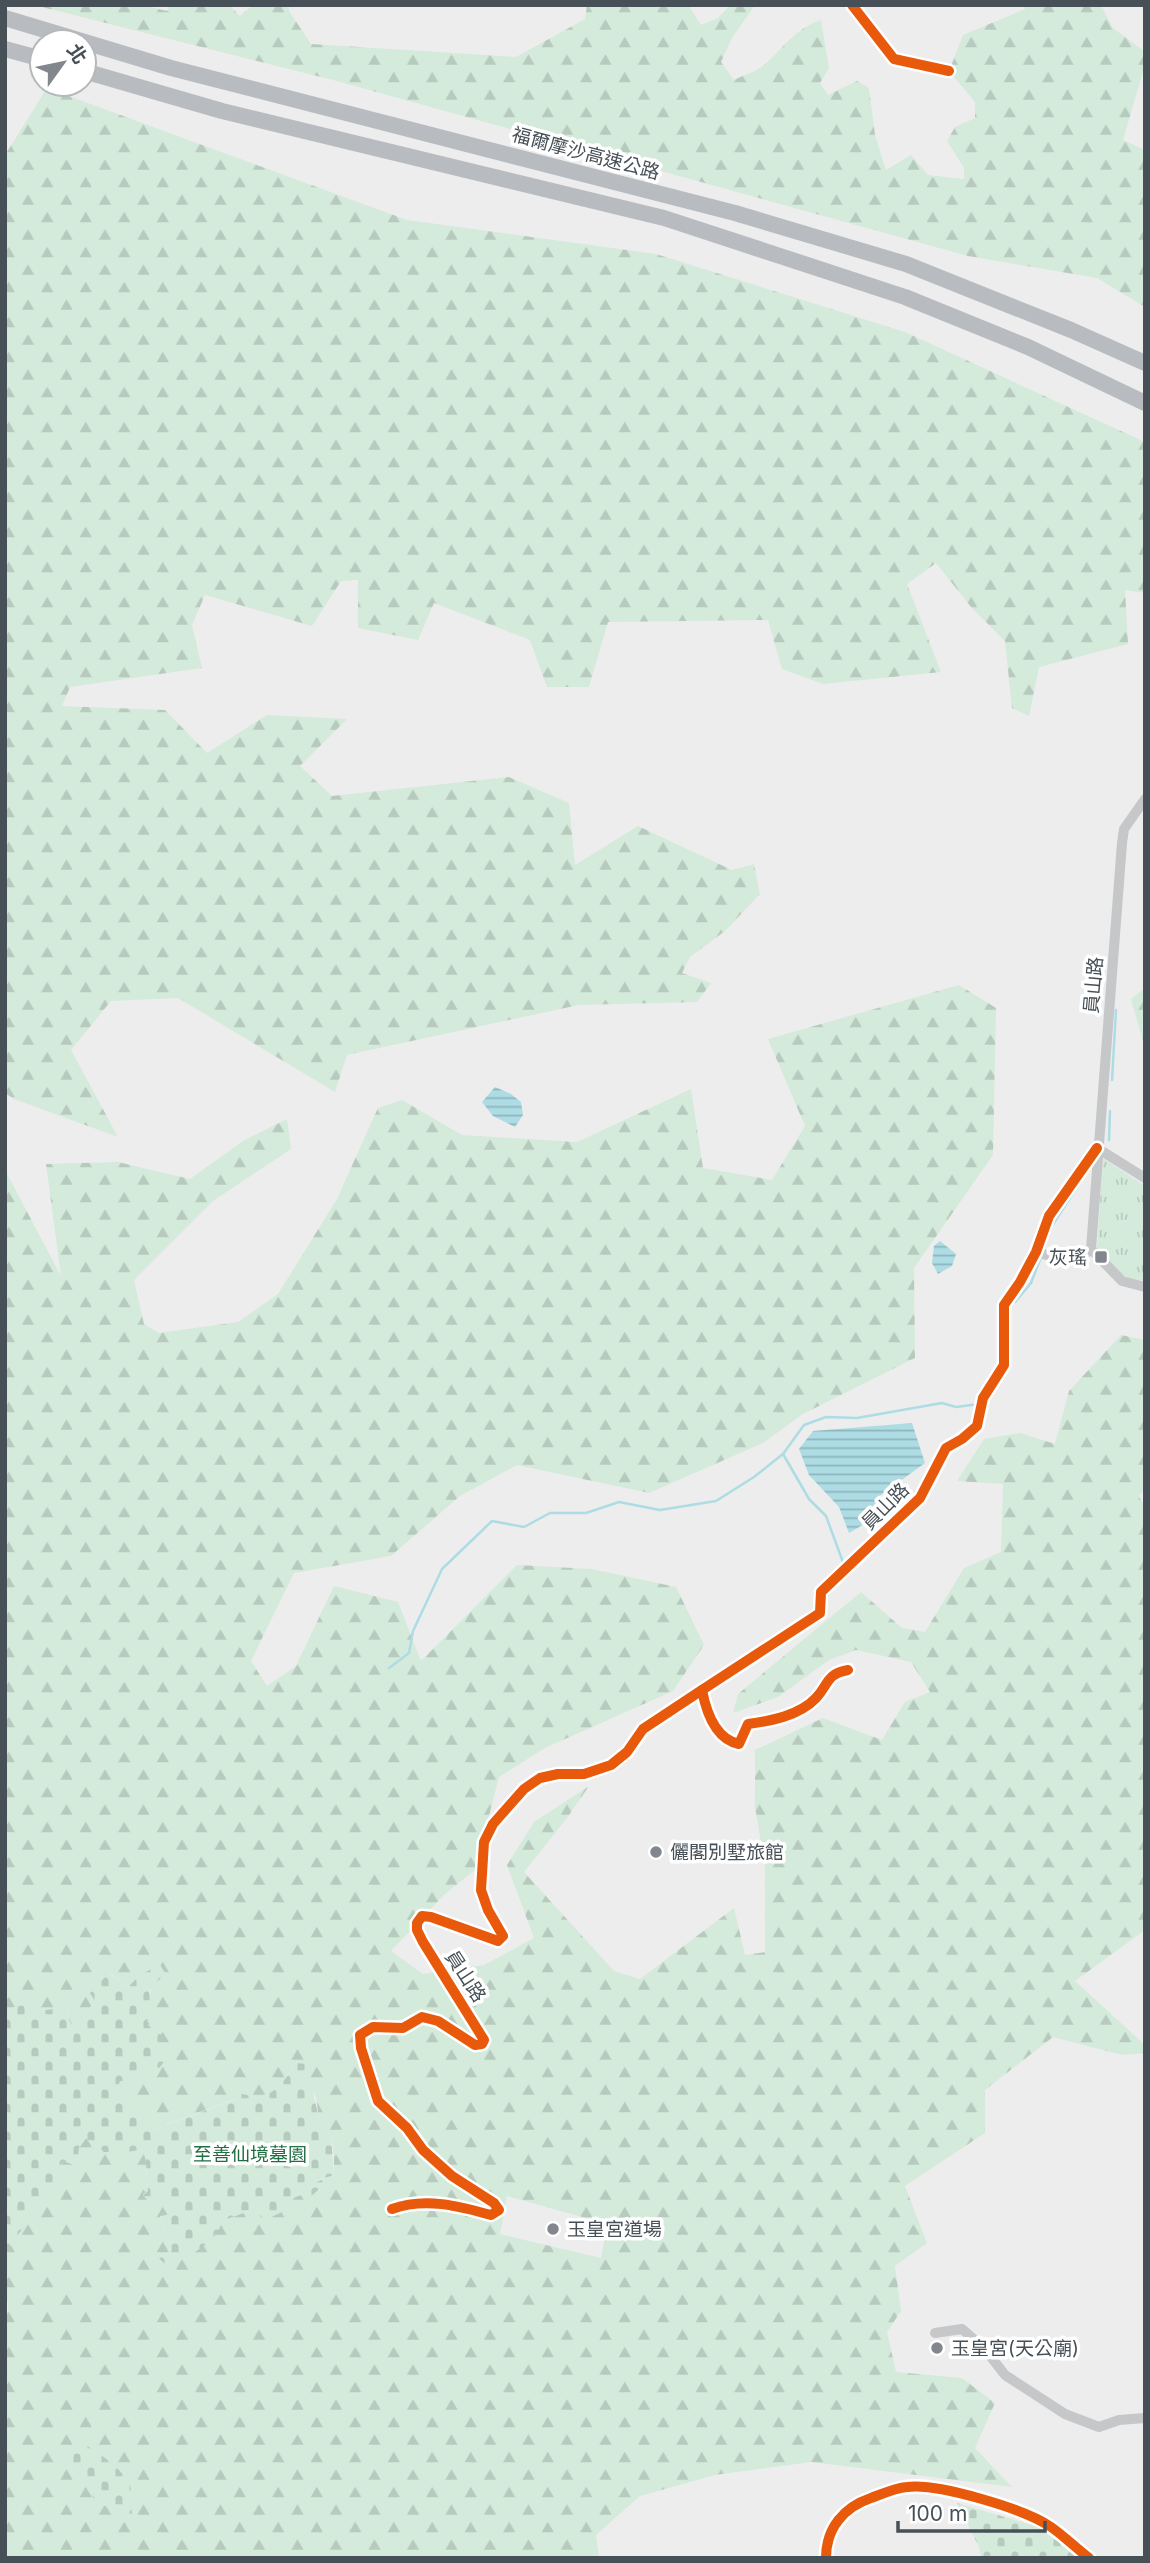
<svg xmlns="http://www.w3.org/2000/svg" width="1150" height="2563" font-family="Inter,'Noto Sans TC',sans-serif">
	<defs>
		<pattern id="forest-firs" width="22" height="20" patternUnits="userSpaceOnUse" patternTransform="scale(1.75)"><rect width="22" height="20" fill="#d4eadb"/><path d="M5 1l3.5 6h-7zM16 11l3.5 6h-7z" fill="#b7cabe"/></pattern>
		<pattern id="cemetery-stones" width="16" height="16" patternUnits="userSpaceOnUse" patternTransform="scale(1.75)"><rect width="16" height="16" fill="#d4eadb"/><path d="M2 7V4a2 2 0 0 1 4 0v3zM10 15v-3a2 2 0 0 1 4 0v3z" fill="#b7cabe"/></pattern>
		<pattern id="park-tufts" width="24" height="20" patternUnits="userSpaceOnUse" patternTransform="scale(1.75)"><rect width="24" height="20" fill="#d4eadb"/><path d="M3 7l-1-3M5 7V3M7 7l1-3M15 17l-1-3M17 17v-4M19 17l1-3" fill="none" stroke="#b7cabe"/></pattern>
		<pattern id="water-rules" width="6" height="5" patternUnits="userSpaceOnUse" patternTransform="scale(1.75)"><rect width="6" height="5" fill="#addce4"/><path d="M0 2.5h6" fill="none" stroke="#8fb5bc"/></pattern>
	</defs>
	<rect width="100%" height="100%" fill="#eeeded"/>
	<g fill="url(#forest-firs)" fill-rule="evenodd">
		<path d="M34 5H143L167 11 170 5H229L240 16 253 5H289V11L311 44 516 57 585 19 587 5H688L701 25 718 18 730 5H755L732 38 721 62 734 80C743 75 756 72 764 65 783 49 795 28 821 20L829 68 820 83 828 95 857 81 869 88 875 135 886 170 911 155 928 175 964 179V168L947 141 955 127 975 118V102L949 71 963 35 1025 9 1024 5H1101L1113 28 1145 52V65L1123 140 1145 150V307L1097 278 968 256 333 80Z"/>
		<polygon points="47,88 407,220 656,254 905,332 1145,442 1145,593 1125,590 1128,644 1039,667 1029,716 1012,708 1005,641 971,607 936,563 907,584 941,672 823,684 782,669 768,620 608,622 589,687 547,687 530,640 434,603 418,640 358,628 358,580 341,581 312,626 205,595 192,625 202,668 70,687 62,706 165,710 207,753 267,715 347,719 300,766 332,796 509,777 569,803 575,865 638,826 732,870 754,864 760,894 725,931 690,957 682,973 711,983 697,1002 579,1005 347,1055 335,1092 178,998 111,1001 71,1050 118,1137 14,1099 5,1093 5,155"/>
		<path d="M959 985 996 1008 993 1155 914 1268 915 1358 803 1414 763 1443 649 1493 517 1465 460 1496 391 1556 294 1573 251 1661 267 1686 296 1666 334 1586 398 1602 421 1661 517 1565 592 1569 676 1587 704 1645 673 1691 545 1748 499 1777 475 1870 445 1894 391 1951 423 1974 484 1965 534 1938 507 1865 534 1822 589 1786 567 1818 524 1872 614 1971 640 1979 734 1908 745 1955 765 1952V1866L755 1807V1750L823 1718 882 1740 905 1702 930 1692 911 1662 856 1650 829 1660 778 1697 733 1713 738 1694 861 1592 902 1628 925 1632 964 1568 1001 1552 1003 1484 957 1481 984 1439 1020 1433 1055 1444 1069 1391 1121 1335 1145 1340V1489L1139 1496 1145 1508V1930L1075 1981 1145 2045V2053L1122 2055 1053 2037 985 2090V2133L905 2186 927 2243 895 2266 901 2311 887 2332 896 2372 962 2378 995 2403 975 2448 1012 2487 811 2462 715 2475 640 2496 596 2535 599 2558H5V2314L8 2311V2302L5 2301C5 2287 3 2271 5 2257 9 2233 35 2214 47 2194 54 2182 53 2170 64 2161L77 2166 79 2148 86 2138 104 2152H114L121 2156 132 2151 145 2150 148 2191 143 2194 149 2202 164 2197 178 2206 179 2213 160 2217 172 2249 168 2267 210 2241 222 2221 251 2210 284 2211C291 2198 297 2193 311 2195L320 2190 316 2182 334 2175V2157L331 2136 319 2119 316 2097 296 2063C287 2076 274 2097 257 2097 248 2097 243 2092 234 2095L237 2098 152 2130 117 2091 120 2081H131L152 2052C150 2043 146 2033 145 2024 143 2008 154 1980 160 1965L141 1974 128 1987 110 1973 95 2001 74 2029 69 2021 68 2002C64 2004 57 2009 51 2009 34 2011 21 1998 5 2014V1170L61 1276 46 1164 118 1162 190 1179 243 1141 287 1119 291 1149 213 1201 134 1280 144 1324 159 1333 238 1322 278 1294 337 1199 378 1108 402 1100 462 1135 577 1142 691 1089 703 1168 772 1180 805 1126 768 1039ZM507 2196 607 2224 601 2258 500 2234Z"/>
		<polygon points="1145,988 1145,1048 1131,999"/>
	</g>
	<g fill="url(#cemetery-stones)">
		<path d="M160 1965 165 1973 149 1991 151 2017 145 2023 164 2037 152 2052 164 2062 159 2068 146 2063 131 2082 120 2081 117 2091 153 2130 236 2099 234 2094C243 2092 248 2097 257 2097 274 2097 288 2076 296 2063L307 2064 319 2119 331 2136 334 2175 316 2181 320 2189 311 2196C289 2192 295 2203 282 2212 277 2215 270 2217 264 2219L251 2210 222 2221C217 2244 187 2256 168 2267L159 2258 172 2249 160 2216 179 2213 178 2206 164 2197 149 2202 143 2195 148 2191 145 2150 132 2151 121 2156 114 2152H104L86 2138 79 2148 77 2166 64 2161C53 2170 55 2179 49 2190 37 2214 17 2231 5 2256V2014C23 1996 35 2013 53 2009 58 2008 64 2003 68 2001L69 2020 74 2028 95 2001 90 1993 109 1973 128 1987 141 1974Z"/>
		<path d="M80 2442C95 2450 124 2469 130 2486 133 2493 131 2506 132 2514 104 2509 85 2500 82 2470L67 2460Z"/>
		<polygon points="957,2503 1045,2529 1079,2558 981,2558 979,2547"/>
	</g>
	<polygon fill="url(#park-tufts)" points="1103,1158 1145,1186 1145,1281 1131,1279 1096,1262"/>
	<g fill="url(#water-rules)">
		<polygon points="495,1087 511,1094 521,1102 523,1115 515,1127 493,1116 482,1102"/>
		<polygon points="940,1241 956,1254 952,1266 938,1274 932,1263 934,1246"/>
		<polygon points="912,1423 925,1463 874,1500 881,1514 849,1533 839,1507 809,1475 799,1449 813,1431"/>
	</g>
	<g fill="none" stroke-linecap="round" stroke-linejoin="round">
		<g stroke="#addce4" stroke-width="2.5">
			<polyline points="1112,1080 1116,1010"/>
			<polyline points="1109,1140 1110,1111"/>
			<polyline points="1043,1250 1052,1226 1079,1184"/>
			<polyline points="1015,1302 1031,1283 1041,1257"/>
			<polyline points="783,1454 809,1499 826,1516 844,1565"/>
			<polyline points="825,1602 830,1589"/>
			<polyline points="389,1668 409,1653 413,1631 442,1569 492,1521 524,1527 550,1513 586,1513 619,1502 660,1510 716,1501 754,1477 783,1454 804,1425 826,1417 857,1418 942,1403 956,1407 979,1404"/>
			<polyline points="707,1694 803,1629"/>
			<polyline points="684,1708 699,1699"/>
			<polyline points="655,1728 678,1712"/>
		</g>
		<g stroke="#c5c7c8" stroke-width="10">
			<polyline points="852,5 894,59 949,71"/>
			<polyline points="1145,799 1124,829 1122,843 1091,1249 1122,1281 1145,1287"/>
			<polyline points="1097,1148 1145,1178"/>
			<path d="M1036 1252C1058 1257 1073 1267 1091 1249"/>
			<path d="M848 1670C826 1674 829 1684 816 1698 799 1716 770 1721 748 1724L739 1744C715 1739 706 1711 702 1690L820 1613 821 1592 920 1498 946 1448 962 1439 977 1426 983 1398 1004 1365V1305L1020 1282 1036 1252 1049 1216 1097 1148"/>
			<path d="M392 2209C425 2197 459 2206 491 2215L499 2210 494 2203 452 2176 423 2150 407 2128 378 2101 361 2048 360 2035 373 2027 403 2028 422 2017 438 2021 475 2045 482 2044 484 2040 423 1942 417 1930V1923L422 1916 431 1917 498 1941 503 1936 488 1910 481 1890 484 1842 493 1824 524 1789 540 1778 558 1774H584L611 1765 627 1752 643 1729 702 1690"/>
			<polyline points="935,2333 962,2329 984,2348 1005,2375 1065,2414 1099,2427 1119,2420 1145,2418"/>
			<path d="M826 2558C826 2528 844 2507 871 2498 882 2494 895 2488 907 2487 938 2483 1025 2509 1051 2527 1064 2536 1076 2548 1089 2558"/>
		</g>
		<g stroke="#b8bcc0" stroke-width="16">
			<polyline points="5,18 171,68 735,213 906,264 1071,330 1145,363"/>
			<polyline points="5,49 42,59"/>
			<polyline points="84,71 222,111 664,218 905,297 1028,347 1145,403"/>
		</g>
		<g stroke="#fff" stroke-width="15">
			<g id="cycleway">
				<polyline points="852,5 894,59 949,71"/>
				<path d="M848 1670C826 1674 829 1684 816 1698 799 1716 770 1721 748 1724L739 1744C715 1739 706 1711 702 1690L820 1613 821 1592 920 1498 946 1448 962 1439 977 1426 983 1398 1004 1365V1305L1020 1282 1036 1252 1049 1216 1097 1148"/>
				<path d="M392 2209C425 2197 459 2206 491 2215L499 2210 494 2203 452 2176 423 2150 407 2128 378 2101 361 2048 360 2035 373 2027 403 2028 422 2017 438 2021 475 2045 482 2044 484 2040 423 1942 417 1930V1923L422 1916 431 1917 498 1941 503 1936 488 1910 481 1890 484 1842 493 1824 524 1789 540 1778 558 1774H584L611 1765 627 1752 643 1729 702 1690"/>
				<path d="M826 2558C826 2528 844 2507 871 2498 882 2494 895 2488 907 2487 938 2483 1025 2509 1051 2527 1064 2536 1076 2548 1089 2558"/>
			</g>
		</g>
		<use href="#cycleway" stroke="#e8590c" stroke-width="10"/>
	</g>
	<g fill="#81878c" stroke="#fff" stroke-width="2.5">
		<rect x="1094" y="1250" width="14" height="14" rx="3.5"/>
		<circle cx="656" cy="1852" r="7"/>
		<circle cx="553" cy="2229" r="7"/>
		<circle cx="937" cy="2348" r="7"/>
	</g>
	<g text-anchor="middle" stroke-width="7" stroke-linejoin="round" paint-order="stroke">
		<g font-size="19" fill="#475057" stroke="#fff">
			<text transform="translate(586 153) rotate(15)" y="7">福爾摩沙高速公路</text>
			<text transform="translate(1093 985) rotate(-85)" y="7">員山路</text>
			<text transform="translate(885 1506) rotate(-45)" y="7">員山路</text>
			<text transform="translate(466 1976) rotate(57)" y="7">員山路</text>
		</g>
		<g font-size="19" fill="#475057" stroke="#fff" text-anchor="start">
			<text x="1087" y="1264" text-anchor="end">灰瑤</text>
			<text x="670" y="1859">儷閣別墅旅館</text>
			<text x="567" y="2236">玉皇宮道場</text>
			<text x="951" y="2355">玉皇宮(天公廟)</text>
		</g>
		<g font-size="19" fill="#226e43" stroke="#fff">
			<text x="250" y="2161">至善仙境墓園</text>
		</g>
	</g>
	<rect width="1150" height="2563" fill="none" stroke="#475057" stroke-width="14"/>
	<g transform="translate(63 63) rotate(57)"><circle r="33" fill="#ffffff" stroke="#b5b9bc" stroke-width="2"/>
	<path d="M0-5L12 26L0 18L-12 26Z" fill="#81878c"/>
	<text y="-10" font-size="19" font-weight="bold" text-anchor="middle" fill="#475057">北</text>
	</g>
	<path d="M898 2521v10h147v-10" fill="none" stroke="#475057" stroke-width="3.5"/>
	<text x="908" y="2521" font-size="21" fill="#475057" stroke="#ffffff" stroke-width="5" paint-order="stroke">100 m</text>
</svg>
